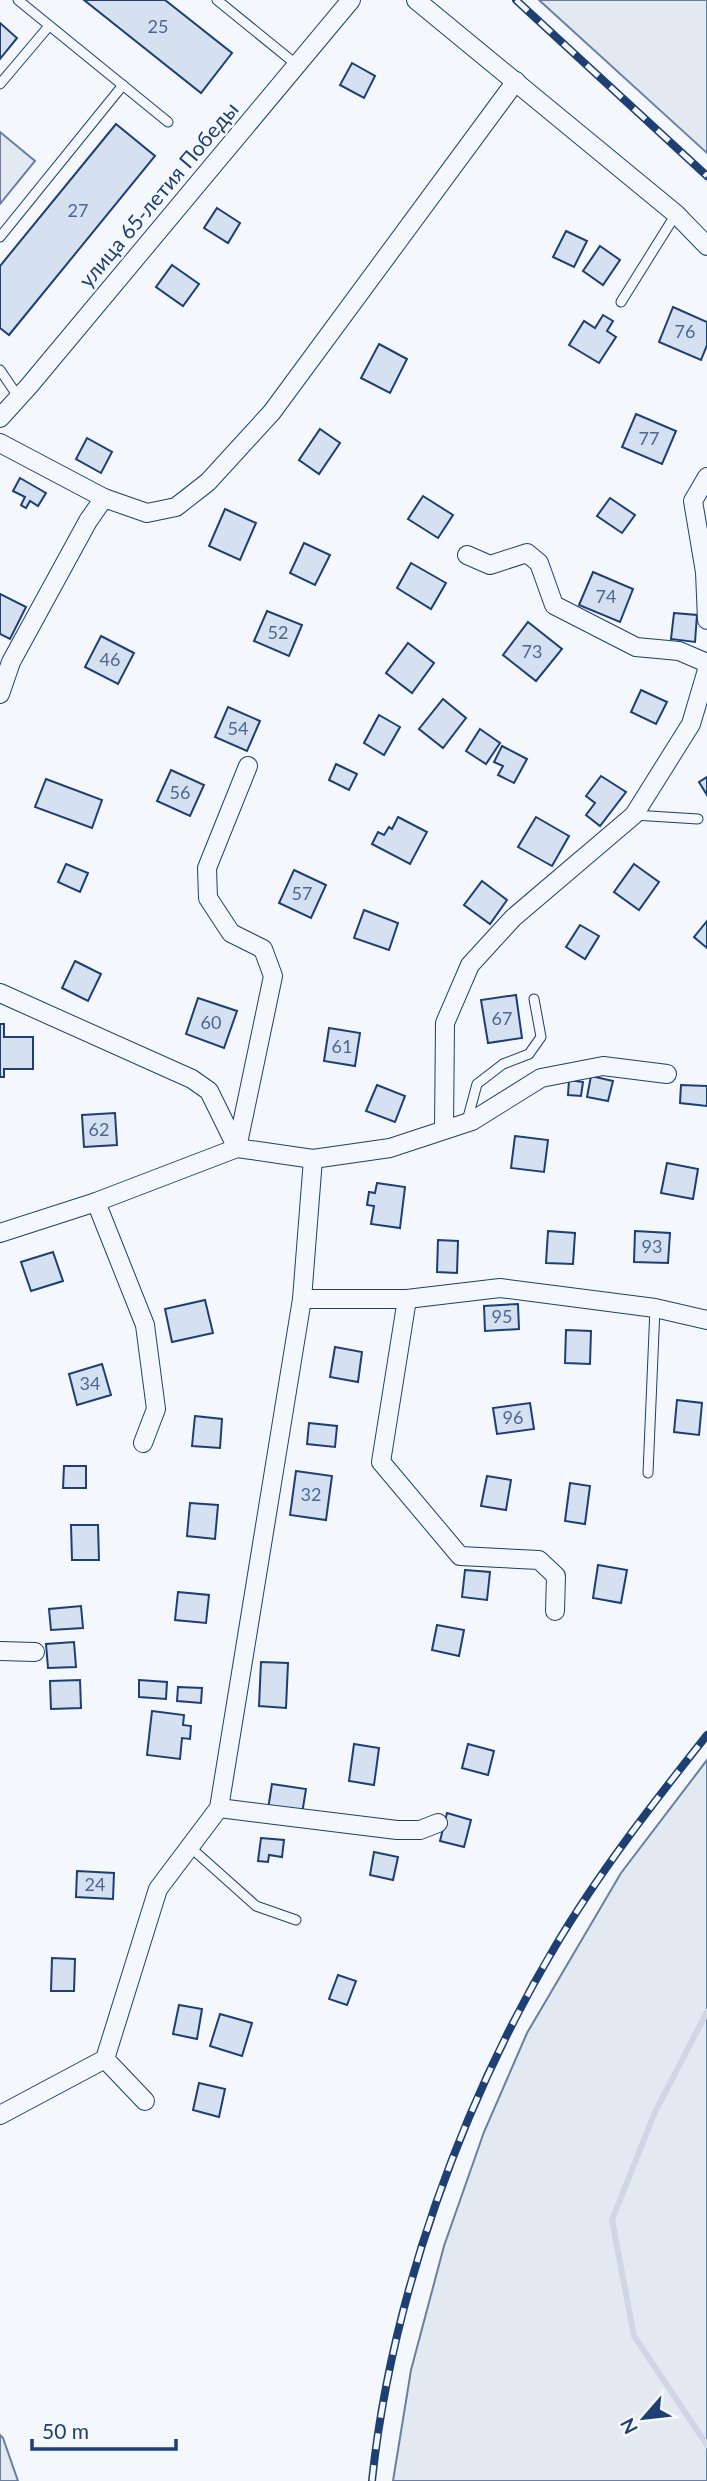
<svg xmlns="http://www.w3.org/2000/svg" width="707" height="2481" font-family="Lato,sans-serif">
	<rect width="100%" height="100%" fill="#f4f7fb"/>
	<g fill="#e3e9f0" stroke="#687fa3" stroke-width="2">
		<polygon points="539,0 707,0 707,153"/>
		<polygon points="0,132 35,161 0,204"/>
		<polygon points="707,1760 707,2481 393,2481 411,2370 444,2246 484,2132 527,2033 621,1873"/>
		<polygon points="0,2435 3,2438 18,2481 0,2481"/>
	</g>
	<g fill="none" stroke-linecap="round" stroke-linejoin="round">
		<polyline stroke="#cfd7e4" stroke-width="6" points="707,2012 655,2112 612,2220 634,2336 707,2445"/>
	</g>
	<g fill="#d5e0f0" stroke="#1d3f73" stroke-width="2">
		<polygon points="84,0 165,0 232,53 201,93"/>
		<polygon points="0,23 17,38 0,59"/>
		<polygon points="352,63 375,76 364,98 340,85"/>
		<polygon points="116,124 155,156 9,335 0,328 0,266"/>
		<polygon points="217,208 240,223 228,243 204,228"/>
		<polygon points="566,231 587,241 574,267 553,257"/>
		<polygon points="600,246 620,260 603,285 583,271"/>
		<polygon points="172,265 199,284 183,306 156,287"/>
		<polygon points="673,307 707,322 707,345 701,360 659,342"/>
		<polygon points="603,315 613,321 607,331 616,337 599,363 569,345 584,321 595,328"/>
		<polygon points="379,344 407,359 390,393 361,378"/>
		<polygon points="636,414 676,431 662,464 622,447"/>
		<polygon points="320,429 340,443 319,474 299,460"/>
		<polygon points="87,438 112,452 101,473 76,459"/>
		<polygon points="20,478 46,493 38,506 30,501 26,508 21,505 25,497 13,491"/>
		<polygon points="423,496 453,515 438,538 408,519"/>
		<polygon points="610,498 635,515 622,533 597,516"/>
		<polygon points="225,509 256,523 240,560 209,546"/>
		<polygon points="304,543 330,555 315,585 290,573"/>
		<polygon points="411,563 446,583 431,609 397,588"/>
		<polygon points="593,572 633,589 620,622 579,605"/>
		<polygon points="0,594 26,607 10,639 0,634"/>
		<polygon points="267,611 302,625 289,656 254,641"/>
		<polygon points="674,613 697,615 695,642 671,639"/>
		<polygon points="528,622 562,649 536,681 503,655"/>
		<polygon points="101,636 134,653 118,684 85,667"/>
		<polygon points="408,643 434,663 412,693 386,673"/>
		<polygon points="641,690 667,702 656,724 631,712"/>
		<polygon points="443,699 466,718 443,748 419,729"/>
		<polygon points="228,707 260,721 247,751 215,737"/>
		<polygon points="379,715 400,727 384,755 364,743"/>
		<polygon points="480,729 500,743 486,764 466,751"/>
		<polygon points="502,746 527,759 514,783 498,775 503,766 494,762"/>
		<polygon points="336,764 357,774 349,790 329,780"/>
		<polygon points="171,770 204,785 190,816 157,801"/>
		<polygon points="601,776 626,792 600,826 586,815 595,803 586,796"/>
		<polygon points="707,777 707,795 699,782"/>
		<polygon points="46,779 102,800 92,828 35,807"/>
		<polygon points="398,817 427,832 410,864 372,844 378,832 384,835 389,827 392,829"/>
		<polygon points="536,817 569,836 552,866 518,847"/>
		<polygon points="66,864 88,873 80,892 58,882"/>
		<polygon points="634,864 659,882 639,910 614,892"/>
		<polygon points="294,870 326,885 311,918 279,903"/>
		<polygon points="482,881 507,900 490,924 464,905"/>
		<polygon points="364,910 398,923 389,950 354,938"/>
		<polygon points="707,921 707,948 694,937"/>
		<polygon points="580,925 599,936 585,959 566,947"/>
		<polygon points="75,961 101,974 88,1001 62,988"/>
		<polygon points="516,995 522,1038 488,1043 481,1000"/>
		<polygon points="198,998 237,1011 224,1048 186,1034"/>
		<polygon points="0,1024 4,1024 4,1037 33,1037 33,1069 4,1069 4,1077 0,1077"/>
		<polygon points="329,1028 360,1033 355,1066 324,1061"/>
		<polygon points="591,1076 613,1081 608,1101 587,1097"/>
		<polygon points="569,1080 583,1082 581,1096 568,1095"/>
		<polygon points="377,1085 405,1096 395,1122 366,1111"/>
		<polygon points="681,1085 707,1086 707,1106 680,1103"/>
		<polygon points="115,1113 117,1145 84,1147 82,1115"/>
		<polygon points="515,1136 548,1140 544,1172 511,1168"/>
		<polygon points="667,1163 698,1169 693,1199 661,1193"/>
		<polygon points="377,1183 405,1187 400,1228 371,1224 374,1206 367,1205 369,1192 375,1193"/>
		<polygon points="548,1231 575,1233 573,1264 546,1263"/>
		<polygon points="635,1231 670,1233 668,1263 634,1262"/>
		<polygon points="438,1240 458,1241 457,1273 437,1272"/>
		<polygon points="53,1252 63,1281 31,1291 21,1262"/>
		<polygon points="205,1300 213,1333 172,1342 165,1309"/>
		<polygon points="518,1304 519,1329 485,1331 484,1306"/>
		<polygon points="566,1330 591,1331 590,1364 565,1363"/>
		<polygon points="335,1347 362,1352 358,1382 330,1377"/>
		<polygon points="102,1364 111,1395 77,1405 69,1374"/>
		<polygon points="677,1400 702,1403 699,1435 674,1432"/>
		<polygon points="530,1403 534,1429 497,1434 493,1408"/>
		<polygon points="195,1416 222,1419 220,1448 192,1446"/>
		<polygon points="309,1423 337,1426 335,1447 307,1444"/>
		<polygon points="64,1466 86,1466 86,1488 63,1488"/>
		<polygon points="296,1471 332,1476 326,1520 290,1515"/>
		<polygon points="487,1476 511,1480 506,1510 481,1506"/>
		<polygon points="570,1483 590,1486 585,1524 565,1521"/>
		<polygon points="190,1503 218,1505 215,1539 187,1536"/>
		<polygon points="71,1525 98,1525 99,1560 72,1560"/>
		<polygon points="598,1565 627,1570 621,1603 593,1598"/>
		<polygon points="465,1570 490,1572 487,1600 462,1597"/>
		<polygon points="178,1592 209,1595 206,1623 175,1620"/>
		<polygon points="81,1606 83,1628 51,1630 49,1609"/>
		<polygon points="437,1625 464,1630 459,1656 432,1650"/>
		<polygon points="74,1642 76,1667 48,1668 46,1644"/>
		<polygon points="261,1662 288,1663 286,1708 259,1706"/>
		<polygon points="80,1680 81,1708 51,1709 50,1681"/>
		<polygon points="139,1680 167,1682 166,1699 139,1697"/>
		<polygon points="178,1687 202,1688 201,1703 177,1701"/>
		<polygon points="152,1711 184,1715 183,1725 191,1726 190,1739 182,1738 180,1759 147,1755"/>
		<polygon points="354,1744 379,1748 374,1785 349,1781"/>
		<polygon points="468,1744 494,1751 488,1775 462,1768"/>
		<polygon points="272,1784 306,1789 302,1814 268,1809"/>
		<polygon points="447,1813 471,1820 464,1847 440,1841"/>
		<polygon points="261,1838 284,1840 282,1857 269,1855 268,1862 258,1861"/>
		<polygon points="374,1852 398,1857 393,1880 370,1875"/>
		<polygon points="77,1871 114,1873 113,1899 76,1897"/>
		<polygon points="52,1958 75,1959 74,1991 51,1991"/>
		<polygon points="338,1975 356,1981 347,2005 329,1999"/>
		<polygon points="179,2005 202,2009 197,2039 173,2034"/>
		<polygon points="220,2014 252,2023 242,2056 210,2046"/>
		<polygon points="199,2083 225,2089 219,2117 193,2110"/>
	</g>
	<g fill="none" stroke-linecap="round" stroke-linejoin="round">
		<g stroke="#1d3f73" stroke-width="11">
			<g id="lane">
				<polyline points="18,0 168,122"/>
				<polyline points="217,0 297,65"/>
				<polyline points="0,84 49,26"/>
				<polyline points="0,237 123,85"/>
				<polyline points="621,302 676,214"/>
				<polyline points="0,370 19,398"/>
				<polyline points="634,815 698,819"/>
				<polyline points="467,1121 477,1084 503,1064 529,1054 541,1037 534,999"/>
				<polyline points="648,1473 655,1308"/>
				<polyline points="190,1847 256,1906 296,1920"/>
			</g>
		</g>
		<g stroke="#1d3f73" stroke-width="20">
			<g id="street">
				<polyline points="416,0 676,214 707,246"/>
				<polyline points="0,418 29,386 351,0"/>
				<polyline points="0,443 104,498"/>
				<polyline points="707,477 693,501 705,572 707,620"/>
				<polyline points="467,555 490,565 527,553 539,563 554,605 636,647 679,651 707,663"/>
				<polyline points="0,694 11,662 88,521 104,498 147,513 176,507 208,482 272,412 516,81"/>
				<polyline points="0,993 192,1079 209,1091 237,1148"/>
				<polyline points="444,1129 445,1023 470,965 513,918 634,815 691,724 707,670"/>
				<polyline points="237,1148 273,976 263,949 231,933 208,898 207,868 248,766"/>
				<polyline points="96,1202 145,1325 156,1409 143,1443"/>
				<polyline points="0,1233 96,1202 237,1148 313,1159 390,1148 472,1121 541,1078 603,1066 667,1074"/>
				<polyline points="302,1299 407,1299 500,1288 655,1308 707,1320"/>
				<polyline points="407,1299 381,1462 460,1556 539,1560 556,1576 555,1611"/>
				<polyline points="0,1651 35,1652"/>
				<polyline points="219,1808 397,1830 420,1830 438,1823"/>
				<polyline points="145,2101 105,2059 158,1889 219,1808 302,1299 313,1159"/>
				<polyline points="0,2115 105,2059"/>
			</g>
		</g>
		<use href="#lane" stroke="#f4f7fb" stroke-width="9"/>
		<use href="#street" stroke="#f4f7fb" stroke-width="18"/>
		<g stroke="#1d3f73" stroke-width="8">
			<g id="rail">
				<polyline points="516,0 707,176"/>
				<path d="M372 2481C391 2298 462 2103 556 1945 600 1871 654 1802 707 1735"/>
			</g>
		</g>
		<use href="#rail" stroke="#f4f7fb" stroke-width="5" stroke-dasharray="16" stroke-linecap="butt"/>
	</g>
	<g text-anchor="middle" stroke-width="5" stroke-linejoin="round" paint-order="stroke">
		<g font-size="18" fill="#4b6792">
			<text x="158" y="33">25</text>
			<text x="78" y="217">27</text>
			<text x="685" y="338">76</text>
			<text x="649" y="445">77</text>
			<text x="606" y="603">74</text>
			<text x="278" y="639">52</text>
			<text x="532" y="658">73</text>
			<text x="110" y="666">46</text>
			<text x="238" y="735">54</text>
			<text x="180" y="799">56</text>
			<text x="302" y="900">57</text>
			<text x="502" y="1025">67</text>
			<text x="211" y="1029">60</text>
			<text x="342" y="1053">61</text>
			<text x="99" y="1136">62</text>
			<text x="652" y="1253">93</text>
			<text x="502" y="1323">95</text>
			<text x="90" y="1390">34</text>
			<text x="513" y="1424">96</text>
			<text x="311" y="1501">32</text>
			<text x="95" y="1891">24</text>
		</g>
		<g font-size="21" fill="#1d3f73" stroke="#f4f7fb">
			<text transform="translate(159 195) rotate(-50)" y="7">улица 65-летия Победы</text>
		</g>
	</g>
	<g transform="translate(644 2418) rotate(242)" stroke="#f4f7fb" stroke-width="5" paint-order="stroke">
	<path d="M0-5L12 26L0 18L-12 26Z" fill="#1d3f73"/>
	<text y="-10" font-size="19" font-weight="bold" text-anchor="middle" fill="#1d3f73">N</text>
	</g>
	<path d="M32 2439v10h144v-10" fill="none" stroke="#1d3f73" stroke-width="3.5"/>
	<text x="42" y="2439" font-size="21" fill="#1d3f73" stroke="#f4f7fb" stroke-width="5" paint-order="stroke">50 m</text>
</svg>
